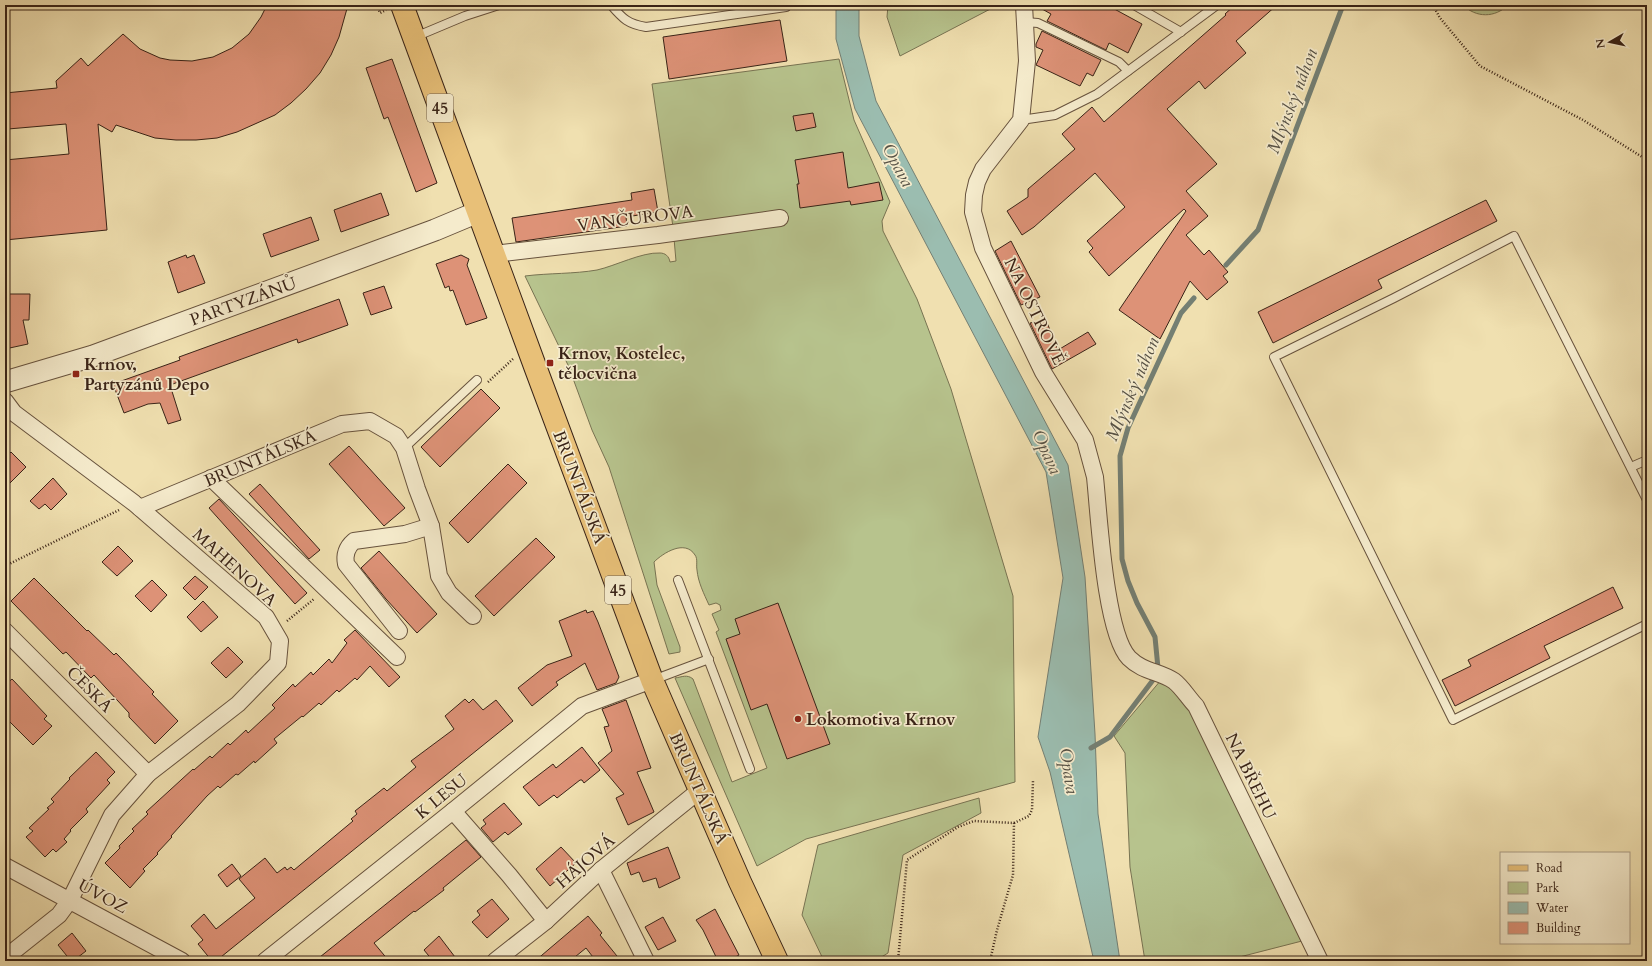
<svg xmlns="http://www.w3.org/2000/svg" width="1652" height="966" font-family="Cardo,serif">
	<rect width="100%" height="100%" fill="#f0e0b0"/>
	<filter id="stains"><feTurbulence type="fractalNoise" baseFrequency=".005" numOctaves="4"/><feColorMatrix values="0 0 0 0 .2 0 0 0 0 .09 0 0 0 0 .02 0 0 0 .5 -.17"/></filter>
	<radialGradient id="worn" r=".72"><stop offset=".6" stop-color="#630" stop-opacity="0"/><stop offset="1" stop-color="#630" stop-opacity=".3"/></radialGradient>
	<g fill="#b7c38d" stroke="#787352">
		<polygon points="888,5 998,5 900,56 887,17"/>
		<path d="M1463 5H1508C1495 18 1476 18 1463 5Z"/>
		<path d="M839 59 854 120 890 202 882 221 883 231 917 299 951 389 1013 596 1015 782 806 839 757 866 675 678C682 677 687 674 693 679L732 782 767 768 716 632 719 630 712 614 721 610 720 605 716 603 709 605C704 594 698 582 697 570 696 565 698 559 695 555 685 539 663 553 654 562L657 585 680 647V652L669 654 609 467 592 430 568 365 525 276C549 273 574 274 597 270 615 266 642 252 660 253 665 253 669 256 670 262L676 261 673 227 652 84Z"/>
		<polygon points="1161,680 1172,686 1190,706 1302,941 1224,961 1145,961 1130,867 1125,753 1114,736"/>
		<polygon points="979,798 981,813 903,855 888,953 875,961 824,961 802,915 818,845"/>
	</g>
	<polygon fill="#9bbdb0" stroke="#747f73" points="836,5 859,5 859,36 876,101 1068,465 1085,577 1095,734 1098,814 1120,961 1094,961 1050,772 1038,737 1063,578 1046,472 855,109 836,39"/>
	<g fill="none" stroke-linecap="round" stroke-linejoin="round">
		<g stroke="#747f73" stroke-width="5">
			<polyline points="1226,265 1258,230 1343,5"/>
			<polyline points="1091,748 1110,737 1153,680 1158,668 1155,637 1137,603 1128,581 1122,559 1120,456 1128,428 1181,313 1194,298"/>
		</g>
	</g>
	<g fill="#dd9277" stroke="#392317">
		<polygon points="267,5 348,5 339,37 331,55 320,73 306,89 291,103 275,115 237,132 217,138 196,140 176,140 155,138 116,125 112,132 98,124 107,230 5,240 5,160 69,154 66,124 8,129 5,93 57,88 56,81 81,58 88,66 123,34 140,49 160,58 170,60 192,61 213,57 232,48 249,34 261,17"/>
		<polygon points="1035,5 1107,5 1142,24 1128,53 1109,43 1106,50 1047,21 1051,14"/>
		<polygon points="1235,5 1277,5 1236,41 1246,53 1205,89 1199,81 1167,109 1217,164 1186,191 1208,216 1186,235 1204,255 1209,250 1228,272 1223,276 1228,282 1207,300 1190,281 1160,339 1119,310 1186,211 1184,209 1109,276 1089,252 1093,248 1087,241 1125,207 1095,173 1034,227 1022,235 1007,211 1028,197 1028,189 1075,149 1062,134 1092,107 1104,122 1226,15 1225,14"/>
		<polygon points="780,20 787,61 669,79 663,37"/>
		<polygon points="1042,31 1101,60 1093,76 1087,73 1080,86 1036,65 1043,50 1036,47 1036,44"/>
		<polygon points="392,59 437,183 416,192 388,117 384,119 366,68"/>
		<polygon points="813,113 816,127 796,131 793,116"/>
		<polygon points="843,152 848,188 879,182 883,200 851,205 850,201 800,208 797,184 799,184 795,160"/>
		<polygon points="654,189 658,212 626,217 627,226 516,242 512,218 632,200 631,193"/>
		<polygon points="381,193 389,215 341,232 334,210"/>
		<polygon points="1486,200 1497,221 1378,280 1382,288 1273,343 1258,312"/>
		<polygon points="311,217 319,240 271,257 263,234"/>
		<polygon points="1011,241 1040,297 1021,305 995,251"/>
		<polygon points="186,255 187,258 194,255 205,283 178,293 168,262"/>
		<polygon points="461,255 469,259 467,265 487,318 466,325 453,290 450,291 449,286 445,288 436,264"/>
		<polygon points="384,286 392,308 371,315 363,293"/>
		<polygon points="5,294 30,294 29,320 23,320 28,344 5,349"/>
		<polygon points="339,299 348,325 298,343 297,339 170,385 181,420 168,424 160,403 148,404 124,413 113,384 180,360 179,357"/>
		<polygon points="1046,320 1058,350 1088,332 1096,344 1052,369 1030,323"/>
		<polygon points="481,389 500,408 440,467 421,447"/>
		<polygon points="349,446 405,508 384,526 329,464"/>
		<polygon points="11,452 26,467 5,488 5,458"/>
		<polygon points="508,464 527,483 468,543 449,523"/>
		<polygon points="53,478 67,494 51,510 45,504 39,509 30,501"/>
		<polygon points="260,484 320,550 309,559 249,494"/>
		<polygon points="219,499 307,593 295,604 209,508"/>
		<polygon points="536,538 555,557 494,616 475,596"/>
		<polygon points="118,546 133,561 117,576 102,562"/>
		<polygon points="379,551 437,614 417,633 386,599 361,568"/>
		<polygon points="195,576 208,587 195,600 183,588"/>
		<polygon points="34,578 87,631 88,630 114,655 116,653 154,692 152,694 178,721 155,744 129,717 129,713 94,675 91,678 66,652 63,654 11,601"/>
		<polygon points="152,580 167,595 151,612 135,596"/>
		<polygon points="1613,587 1623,608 1544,646 1550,658 1455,706 1442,680 1471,666 1468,660"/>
		<polygon points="203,601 218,617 201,632 187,617"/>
		<polygon points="778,603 830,744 787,759 767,704 751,710 726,639 740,634 735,619"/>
		<polygon points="586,610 587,613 593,611 598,622 619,677 616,683 597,690 585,663 556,682 558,685 532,706 518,688 547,665 572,656 559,621"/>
		<polygon points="355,630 400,677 389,687 370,666 357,680 355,678 339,692 337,690 321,705 319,703 303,717 302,716 274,739 277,743 255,763 254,761 238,775 236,774 220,788 218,786 207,796 171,836 172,837 157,853 158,854 143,869 145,871 130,888 105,863 120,848 119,846 134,831 132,829 148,814 146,812 193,769 194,770 210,756 212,758 228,743 230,745 246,730 248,733 275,708 272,705 293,684 295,687 311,672 313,675 329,659 332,663 347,643 344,640"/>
		<polygon points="228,647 243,662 226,678 211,663"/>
		<polygon points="12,679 47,716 44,719 52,726 33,745 5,717 5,685"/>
		<polygon points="465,699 469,703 473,699 483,710 496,700 513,721 216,961 212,961 198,944 203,940 191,926 204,914 216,929 255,898 239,879 265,858 277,873 285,867 287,870 291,867 294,870 353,821 351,819 357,814 355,811 384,788 387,791 416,767 411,761 454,729 445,716"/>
		<polygon points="626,700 651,768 637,772 654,812 628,825 616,798 624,794 598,763 612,751 604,727 609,726 602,709"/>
		<polygon points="582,747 600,770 584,783 582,780 580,780 557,798 554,795 539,806 523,787 553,764 556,768"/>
		<polygon points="96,752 115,772 107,780 110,783 86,809 88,812 70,830 71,831 64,839 67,842 56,852 53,849 45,857 26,837 33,831 29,828 49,809 47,808 54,802 51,799 70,779 69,778"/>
		<polygon points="504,803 522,824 508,835 505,832 493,842 481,828 486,824 483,820"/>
		<polygon points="466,840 481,857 443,888 444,890 415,912 414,911 374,943 389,961 315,961"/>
		<polygon points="561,847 576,863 550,886 536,869"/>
		<polygon points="668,847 680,878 659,888 656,878 643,882 639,872 631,875 627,863"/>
		<polygon points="232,864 241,876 227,887 218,875"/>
		<polygon points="492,899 509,919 487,938 472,922 480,915 477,911"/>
		<polygon points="715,909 739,955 728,961 718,961 703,930 696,920"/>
		<polygon points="588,916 602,933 600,935 621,961 596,961 586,948 570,961 535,961"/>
		<polygon points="663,917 676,941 658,950 645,927"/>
		<polygon points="72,933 86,951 73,961 71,961 58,945"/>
		<polygon points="439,936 458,961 433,961 424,950"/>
	</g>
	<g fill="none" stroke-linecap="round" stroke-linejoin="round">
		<g stroke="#67523d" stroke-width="10">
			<g id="service">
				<path d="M611 5C623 19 628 24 646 27L786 7V5"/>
				<polyline points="1134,5 1181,32"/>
				<polyline points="1025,22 1038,23 1119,62 1128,71"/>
				<polyline points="415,37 465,16 499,5"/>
				<polyline points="1021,120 1055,115 1097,94 1217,5"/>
				<polyline points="404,448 477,380"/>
				<polyline points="1631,467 1647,460"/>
				<polyline points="1647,500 1514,236 1394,298 1274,357 1453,720 1647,624"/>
				<polyline points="678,580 750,769"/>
				<polyline points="653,680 709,659"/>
			</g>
		</g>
		<g stroke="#67523d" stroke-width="18">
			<g id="minor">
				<path d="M1024 5 1027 61 1021 120 983 169 977 182 974 195 973 212 983 248 1043 372 1085 440 1095 477C1099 515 1105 633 1129 658 1143 672 1159 671 1174 681 1182 687 1189 699 1196 706L1320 961"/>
				<polyline points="494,254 658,235 780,218"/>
				<polyline points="5,401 14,413 134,503 266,617 280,641 278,663 238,704 148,774 112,815 70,900 59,915 5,958"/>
				<polyline points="211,478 397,657"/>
				<polyline points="140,508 342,424 370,421 396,436 404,448 417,489 431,526 439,576 449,593 473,616"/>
				<polyline points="5,631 148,774"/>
				<path d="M399 631 346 564C344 554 347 547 354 541L405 534 431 526"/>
				<polyline points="453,811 509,875 546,921"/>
				<polyline points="5,866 182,961"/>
				<polyline points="601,870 646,961"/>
				<polyline points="265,961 453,811 582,706 652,680"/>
				<polyline points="495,961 546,921 601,870 700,790"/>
			</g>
		</g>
		<g stroke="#67523d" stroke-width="23">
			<polyline id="tertiary" points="5,382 93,356 435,230 478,212"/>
		</g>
		<g stroke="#392317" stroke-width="24">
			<polyline id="primary" points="402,5 536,369 652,680 740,882 777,961"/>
		</g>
		<g stroke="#392317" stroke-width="2.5" stroke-dasharray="1 2" stroke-linecap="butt">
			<polyline points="377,5 380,13 386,10"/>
			<polyline points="1416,5 1435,9"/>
			<polyline points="1435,5 1435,9 1440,18 1480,66 1583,120 1647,160"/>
			<polyline points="488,382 513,359"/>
			<polyline points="5,566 119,510"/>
			<polyline points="287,621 314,599"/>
			<polyline points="1014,823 1029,816 1032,810 1033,781"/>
			<polyline points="898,961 907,860 958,827 974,821 1014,823 1013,875 997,930 990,961"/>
		</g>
		<use href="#service" stroke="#f5ebcc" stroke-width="8"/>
		<use href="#minor" stroke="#f5ebcc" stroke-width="16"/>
		<use href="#tertiary" stroke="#f5ebcc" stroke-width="21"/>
		<use href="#primary" stroke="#e8c078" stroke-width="22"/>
	</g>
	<g fill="#8f2418" stroke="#f5ebcc" stroke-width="1.5">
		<rect x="546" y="359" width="8" height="8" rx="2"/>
		<rect x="72" y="370" width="8" height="8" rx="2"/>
		<circle cx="798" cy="719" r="4"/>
	</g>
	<g text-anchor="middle" stroke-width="3.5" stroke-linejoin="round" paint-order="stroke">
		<g fill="#f5ebcc" stroke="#715f4d" stroke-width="1">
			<rect x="427" y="94" width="26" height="28" rx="3"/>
			<rect x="605" y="576" width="26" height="28" rx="3"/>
		</g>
		<g font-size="16" font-weight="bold" fill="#392317">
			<text x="440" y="114">45</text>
			<text x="618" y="596">45</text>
		</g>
		<g font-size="17" fill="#392317" stroke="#f5ebcc">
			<text transform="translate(635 218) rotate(-7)" y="6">VANČUROVA</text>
			<text transform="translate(243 301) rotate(-20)" y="6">PARTYZÁNŮ</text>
			<text transform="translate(1035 311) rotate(64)" y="6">NA OSTROVĚ</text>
			<text transform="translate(260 458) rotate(-23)" y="6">BRUNTÁLSKÁ</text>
			<text transform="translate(580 487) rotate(69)" y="6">BRUNTÁLSKÁ</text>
			<text transform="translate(235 567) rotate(42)" y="6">MAHENOVA</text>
			<text transform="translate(90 689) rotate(45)" y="6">ČESKÁ</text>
			<text transform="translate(1251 776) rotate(64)" y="6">NA BŘEHU</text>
			<text transform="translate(699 788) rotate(66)" y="6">BRUNTÁLSKÁ</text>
			<text transform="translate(441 796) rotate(-39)" y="6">K LESU</text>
			<text transform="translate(585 861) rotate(-41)" y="6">HÁJOVÁ</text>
			<text transform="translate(103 896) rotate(28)" y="6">ÚVOZ</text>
		</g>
		<g font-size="17" font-weight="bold" fill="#392317" stroke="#f5ebcc" text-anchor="start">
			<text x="558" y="359">Krnov, Kostelec,<tspan x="558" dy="20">tělocvična</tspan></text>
			<text x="84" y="370">Krnov,<tspan x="84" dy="20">Partyzánů Depo</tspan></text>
			<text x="806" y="725">Lokomotiva Krnov</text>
		</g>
		<g font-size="18" font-style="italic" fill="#565145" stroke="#f5ebcc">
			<text transform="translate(1292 101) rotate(-69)" y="6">Mlýnský náhon</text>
			<text transform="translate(898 165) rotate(62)" y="6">Opava</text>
			<text transform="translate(1132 389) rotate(-67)" y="6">Mlýnský náhon</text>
			<text transform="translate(1047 452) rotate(66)" y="6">Opava</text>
			<text transform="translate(1069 771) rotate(81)" y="6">Opava</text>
		</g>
	</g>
	<rect width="1652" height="966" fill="none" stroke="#f0e0b0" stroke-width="20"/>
	<rect x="6" y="6" width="1640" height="954" fill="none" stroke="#392317" stroke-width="2"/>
	<rect x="10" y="10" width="1632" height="946" fill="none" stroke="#392317"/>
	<rect x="1500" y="852" width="130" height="92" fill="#f5ebcc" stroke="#aa9b84"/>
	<rect x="1508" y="865" width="20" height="6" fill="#e8c078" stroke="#aa9b84"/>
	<text x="1536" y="872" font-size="12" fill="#392317">Road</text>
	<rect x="1508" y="882" width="20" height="12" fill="#b7c38d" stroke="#aa9b84"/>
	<text x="1536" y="892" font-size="12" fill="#392317">Park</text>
	<rect x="1508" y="902" width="20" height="12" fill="#9bbdb0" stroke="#aa9b84"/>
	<text x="1536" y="912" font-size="12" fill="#392317">Water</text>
	<rect x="1508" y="922" width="20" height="12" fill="#dd9277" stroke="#aa9b84"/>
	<text x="1536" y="932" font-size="12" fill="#392317">Building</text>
	<g transform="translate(1610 42) rotate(261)" stroke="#f5ebcc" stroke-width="3" paint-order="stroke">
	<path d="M0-3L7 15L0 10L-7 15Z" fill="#392317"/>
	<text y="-6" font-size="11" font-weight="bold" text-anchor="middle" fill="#392317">N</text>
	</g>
	<rect width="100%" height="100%" filter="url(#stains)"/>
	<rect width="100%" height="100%" fill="url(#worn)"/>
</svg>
